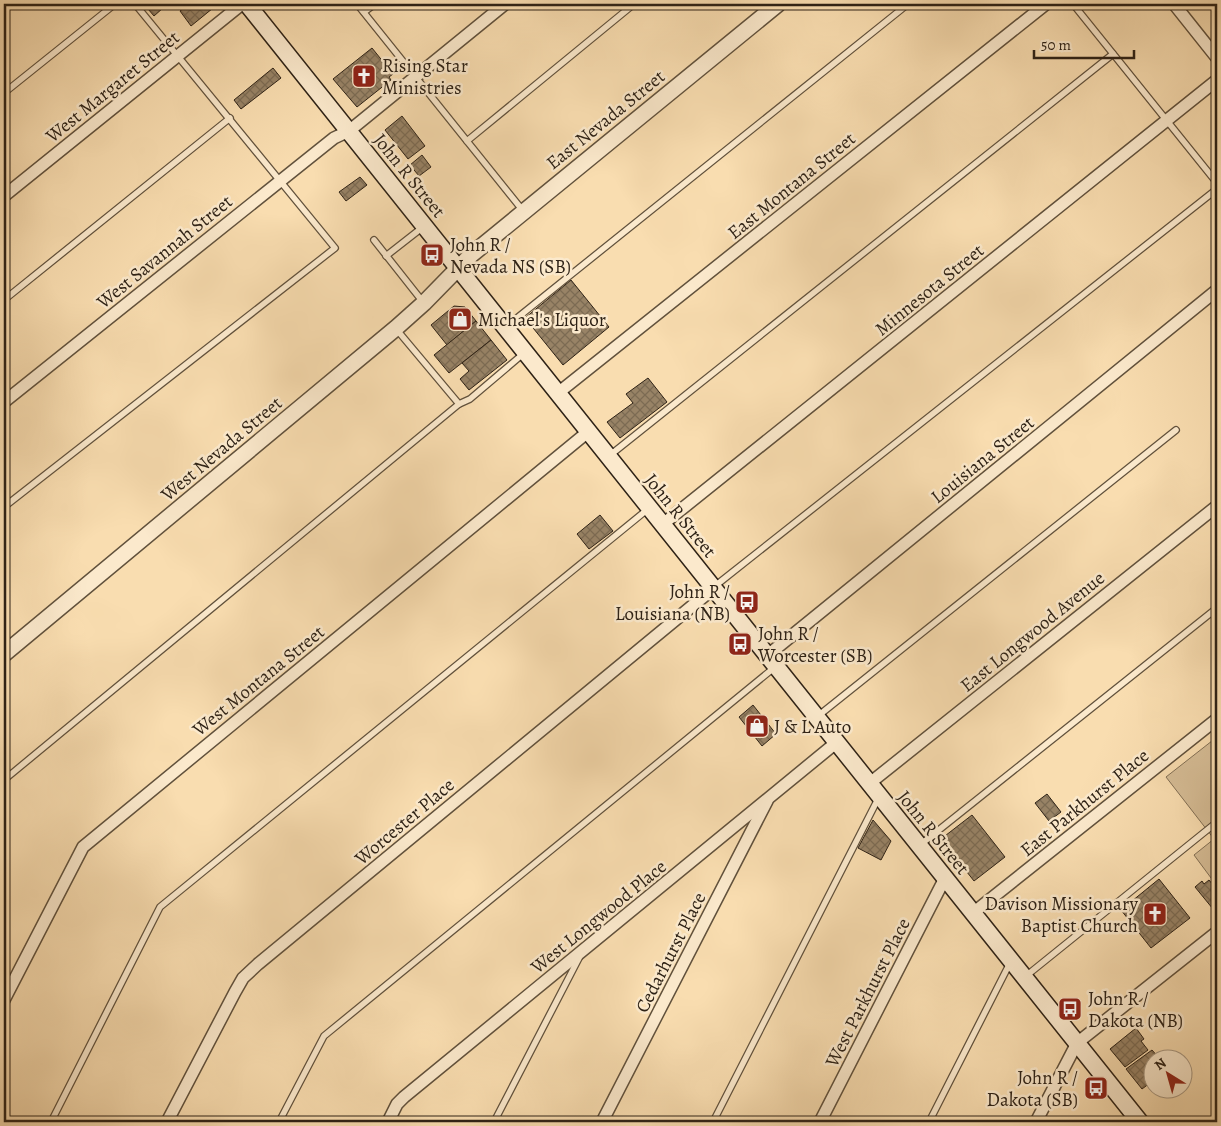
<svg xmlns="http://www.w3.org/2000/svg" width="1221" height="1126" font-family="Alegreya,serif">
	<defs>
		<pattern id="building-cross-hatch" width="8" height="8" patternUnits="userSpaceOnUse" patternTransform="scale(1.25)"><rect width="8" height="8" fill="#988366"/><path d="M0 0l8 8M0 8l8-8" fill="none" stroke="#7c6b53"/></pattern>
	</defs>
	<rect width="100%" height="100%" fill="#f9ddb0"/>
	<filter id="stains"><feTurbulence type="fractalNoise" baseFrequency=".004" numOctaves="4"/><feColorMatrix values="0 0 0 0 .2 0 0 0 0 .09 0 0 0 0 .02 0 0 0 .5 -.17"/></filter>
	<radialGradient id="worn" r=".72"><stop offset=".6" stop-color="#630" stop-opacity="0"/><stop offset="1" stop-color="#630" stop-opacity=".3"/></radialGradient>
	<polygon fill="#d6bd96" stroke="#827056" points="1217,737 1217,886 1194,855 1214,839 1166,777"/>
	<g fill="url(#building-cross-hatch)" stroke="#2e2216">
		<polygon points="155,4 160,4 163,8 154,16 148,9"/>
		<polygon points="189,4 218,4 191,26 180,11"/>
		<polygon points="372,48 393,74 389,77 391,80 357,107 333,79"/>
		<polygon points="273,68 281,78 241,109 234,100"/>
		<polygon points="402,116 425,146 408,159 385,130"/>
		<polygon points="422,155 431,167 419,176 410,165"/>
		<polygon points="360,177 367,185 346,201 339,192"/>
		<polygon points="571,280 609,327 563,365 525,318"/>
		<polygon points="454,306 465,307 476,321 447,345 431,325"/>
		<polygon points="476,321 491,340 449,373 434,355"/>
		<polygon points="491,340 507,360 469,390 460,379 469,371 462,363"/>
		<polygon points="648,378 667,402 620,438 607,422 633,403 626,394"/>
		<polygon points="600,515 613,531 589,549 577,534"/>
		<polygon points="753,705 776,734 762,746 739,717"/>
		<polygon points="1047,794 1061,812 1049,821 1035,803"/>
		<polygon points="972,815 1005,857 974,881 941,839"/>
		<polygon points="873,820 891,841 881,860 858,848"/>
		<polygon points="1159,879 1190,918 1151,948 1121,910"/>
		<polygon points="1209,880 1217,890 1217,905 1213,909 1195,887 1202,881 1204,884"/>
		<polygon points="1136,1028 1144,1039 1141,1041 1148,1050 1125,1067 1110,1049"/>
		<polygon points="1152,1050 1159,1058 1154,1058 1154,1080 1142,1089 1126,1069"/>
	</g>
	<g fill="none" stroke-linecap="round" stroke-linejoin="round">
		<g stroke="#61513c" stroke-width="8">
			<g id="service">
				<polyline points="357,4 524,212"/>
				<polyline points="1073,4 1217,183"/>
				<polyline points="364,12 375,4"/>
				<polyline points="4,93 115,4"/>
				<polyline points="467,141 634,4"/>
				<polyline points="374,240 423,302"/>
				<polyline points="386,256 423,227"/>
				<polyline points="4,300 230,118"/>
				<polyline points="507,326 908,4"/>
				<polyline points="397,330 459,404 470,399 523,354"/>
				<polyline points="609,456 1113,54"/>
				<polyline points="4,507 335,248 135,4"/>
				<polyline points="715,586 1217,189"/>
				<polyline points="818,716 1176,430"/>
				<polyline points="4,780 459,404"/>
				<polyline points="920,845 1217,608"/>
				<polyline points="1026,976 1217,822"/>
				<polyline points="51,1122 160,907 648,509"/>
				<polyline points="279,1122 324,1036 775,667"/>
				<polyline points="494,1122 579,958"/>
				<polyline points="713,1122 879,797"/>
				<polyline points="929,1122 1010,963"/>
			</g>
		</g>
		<g stroke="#61513c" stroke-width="14">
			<g id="minor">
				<polyline points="1174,4 1217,58"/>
				<polyline points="4,196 242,4"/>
				<polyline points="558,393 1046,4"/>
				<polyline points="4,402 334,138 349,131 505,4"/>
				<polyline points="663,524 1217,80"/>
				<polyline points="768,655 1217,290"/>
				<polyline points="870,783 1217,506"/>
				<polyline points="973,913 1217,719"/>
				<polyline points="4,1000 83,847 589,431"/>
				<polyline points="167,1122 235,992 243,978 258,964 714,588"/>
				<polyline points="388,1122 397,1104 404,1097 837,742"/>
				<polyline points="602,1122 767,801"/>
				<polyline points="820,1122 945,878"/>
				<polyline points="1036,1122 1077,1043 1217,932"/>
			</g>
		</g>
		<g stroke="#61513c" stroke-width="18">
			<polyline id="tertiary" points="4,654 396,328 424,303 471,255 778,4"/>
		</g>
		<g stroke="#2e2216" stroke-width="19">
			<polyline id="secondary" points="247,4 1140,1122"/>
		</g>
		<use href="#service" stroke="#fbe9cc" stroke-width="5.5"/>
		<use href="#minor" stroke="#fbe9cc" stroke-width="11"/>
		<use href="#tertiary" stroke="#fbe9cc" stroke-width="15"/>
		<use href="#secondary" stroke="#fbe9cc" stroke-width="16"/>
	</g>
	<defs>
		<g id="church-square" transform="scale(1.25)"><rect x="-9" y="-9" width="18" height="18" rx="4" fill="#8f2418" stroke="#fbe9cc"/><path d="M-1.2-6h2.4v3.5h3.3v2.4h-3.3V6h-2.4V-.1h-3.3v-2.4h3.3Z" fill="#fff"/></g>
		<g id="bus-square" transform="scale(1.25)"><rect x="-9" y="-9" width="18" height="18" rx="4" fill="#8f2418" stroke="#fbe9cc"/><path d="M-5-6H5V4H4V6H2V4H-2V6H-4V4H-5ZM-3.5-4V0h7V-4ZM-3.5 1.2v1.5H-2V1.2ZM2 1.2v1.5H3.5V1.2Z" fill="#fff"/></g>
		<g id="shop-square" transform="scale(1.25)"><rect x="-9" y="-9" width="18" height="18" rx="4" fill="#8f2418" stroke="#fbe9cc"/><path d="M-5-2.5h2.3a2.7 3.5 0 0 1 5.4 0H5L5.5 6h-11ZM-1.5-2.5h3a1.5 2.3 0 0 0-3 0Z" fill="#fff"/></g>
	</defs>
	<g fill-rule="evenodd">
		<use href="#church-square" x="364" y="76"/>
		<use href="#bus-square" x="432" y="255"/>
		<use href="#shop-square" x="460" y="319"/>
		<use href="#bus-square" x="747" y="602"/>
		<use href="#bus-square" x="740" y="644"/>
		<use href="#shop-square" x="757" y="726"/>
		<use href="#church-square" x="1155" y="914"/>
		<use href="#bus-square" x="1070" y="1009"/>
		<use href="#bus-square" x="1096" y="1088"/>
	</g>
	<g text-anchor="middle" stroke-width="5" stroke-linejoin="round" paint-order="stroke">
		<g font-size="19" fill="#2e2216" stroke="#fbe9cc" text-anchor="start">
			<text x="382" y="72">Rising Star<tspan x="382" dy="22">Ministries</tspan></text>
			<text x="450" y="251">John R /<tspan x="450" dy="22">Nevada NS (SB)</tspan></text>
			<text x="478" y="326">Michael's Liquor</text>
			<text x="730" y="598" text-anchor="end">John R /<tspan x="730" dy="22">Louisiana (NB)</tspan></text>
			<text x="758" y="640">John R /<tspan x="758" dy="22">Worcester (SB)</tspan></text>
			<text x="774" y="733">J &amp; L Auto</text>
			<text x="1138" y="910" text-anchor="end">Davison Missionary<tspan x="1138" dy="22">Baptist Church</tspan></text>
			<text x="1088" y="1005">John R /<tspan x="1088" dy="22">Dakota (NB)</tspan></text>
			<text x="1078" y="1084" text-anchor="end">John R /<tspan x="1078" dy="22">Dakota (SB)</tspan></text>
		</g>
		<g font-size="19" fill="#2e2216" stroke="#fbe9cc">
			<text transform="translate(112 86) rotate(-39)" y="7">West Margaret Street</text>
			<text transform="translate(605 119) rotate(-39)" y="7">East Nevada Street</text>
			<text transform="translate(410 175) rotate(51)" y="7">John R Street</text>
			<text transform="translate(791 185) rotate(-39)" y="7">East Montana Street</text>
			<text transform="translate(164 251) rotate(-39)" y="7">West Savannah Street</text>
			<text transform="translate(929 289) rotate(-39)" y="7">Minnesota Street</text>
			<text transform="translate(221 448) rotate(-40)" y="7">West Nevada Street</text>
			<text transform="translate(982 459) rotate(-39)" y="7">Louisiana Street</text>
			<text transform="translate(681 515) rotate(51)" y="7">John R Street</text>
			<text transform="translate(1032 631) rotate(-39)" y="7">East Longwood Avenue</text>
			<text transform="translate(258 680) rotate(-39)" y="7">West Montana Street</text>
			<text transform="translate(1084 802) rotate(-39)" y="7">East Parkhurst Place</text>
			<text transform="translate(404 821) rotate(-40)" y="7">Worcester Place</text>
			<text transform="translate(934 832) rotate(51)" y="7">John R Street</text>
			<text transform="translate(598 916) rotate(-39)" y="7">West Longwood Place</text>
			<text transform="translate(670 952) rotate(-63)" y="7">Cedarhurst Place</text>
			<text transform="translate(867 992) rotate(-63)" y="7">West Parkhurst Place</text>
		</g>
	</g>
	<rect width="1221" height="1126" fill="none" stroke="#f9ddb0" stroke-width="20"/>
	<rect x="5" y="5" width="1211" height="1116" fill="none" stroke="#2e2216" stroke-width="2.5"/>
	<rect x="10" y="10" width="1201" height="1106" fill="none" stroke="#2e2216"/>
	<g transform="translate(1168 1074) rotate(323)"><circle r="24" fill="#fbe9cc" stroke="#a99983"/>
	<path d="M0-4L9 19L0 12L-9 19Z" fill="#8f2418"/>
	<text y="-8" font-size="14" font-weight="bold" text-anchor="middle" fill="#2e2216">N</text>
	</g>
	<path d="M1034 50v8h100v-8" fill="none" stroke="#2e2216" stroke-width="2.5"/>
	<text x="1041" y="50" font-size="15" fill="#2e2216" stroke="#fbe9cc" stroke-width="4" paint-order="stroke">50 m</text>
	<rect width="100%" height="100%" filter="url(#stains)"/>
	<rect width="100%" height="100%" fill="url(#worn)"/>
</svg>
